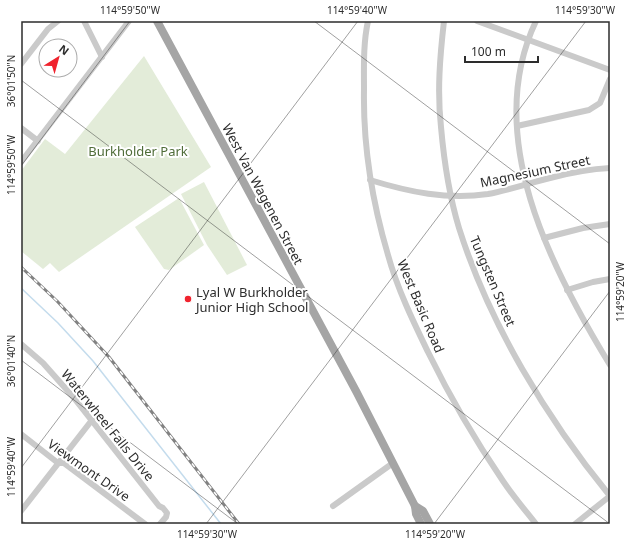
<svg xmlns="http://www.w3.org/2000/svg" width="631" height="545" font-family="'Noto Sans',sans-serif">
	<rect width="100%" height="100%" fill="#fff"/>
	<g fill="#e3ecd9">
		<polygon points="144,56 211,167 59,272 50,263 43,269 21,251 21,171 45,139 65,154"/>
		<polygon points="204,182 247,265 227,275 207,245 181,194"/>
		<polygon points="179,198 204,245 169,270 164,269 135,227"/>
	</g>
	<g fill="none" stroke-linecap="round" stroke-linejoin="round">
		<polyline stroke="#c4dced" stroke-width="1.5" points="21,288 58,323 93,361 221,524"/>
		<g stroke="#cacaca" stroke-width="6">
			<polyline points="84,21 102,57"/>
			<path d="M368 21C363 44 364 68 364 90 363 147 372 201 388 255 397 288 413 321 428 352 450 397 475 440 503 481 513 496 525 510 536 524"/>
			<path d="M444 21C440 56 437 91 441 127 444 161 449 195 459 228 489 323 547 419 610 496"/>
			<polyline points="477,21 610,70"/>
			<path d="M536 21C482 135 550 267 610 365"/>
			<polyline points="21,64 48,29 58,21"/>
			<polyline points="517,126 589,110 600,103 610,79"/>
			<polyline points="21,128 38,141"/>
			<polyline points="21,162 129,21"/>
			<path d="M370 180C409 192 447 200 488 194 509 190 529 183 550 178 569 173 590 169 610 168"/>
			<polyline points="544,238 583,228 610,224"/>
			<polyline points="567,290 593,282 610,279"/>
			<polyline points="21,344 43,363 74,398 159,506 163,508 167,513 166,517 160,524"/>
			<polyline points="21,434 58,463 64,463 145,524"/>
			<polyline points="333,506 393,463"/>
			<polyline points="21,511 92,420"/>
			<polyline points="21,524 22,524"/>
			<polyline points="575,524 610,496"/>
		</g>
		<g stroke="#a5a5a5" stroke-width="8">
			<polyline points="157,21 356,391 415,506 416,514 421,524"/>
			<polyline points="415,506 423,511 430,524"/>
		</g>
		<g stroke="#828282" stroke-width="3">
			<polyline id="rail" points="21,267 57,301 109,357 239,524"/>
		</g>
		<use href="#rail" stroke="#fff" stroke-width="1.5" stroke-dasharray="4.5" stroke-linecap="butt"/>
	</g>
	<path fill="none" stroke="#2d2d2d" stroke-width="1" stroke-opacity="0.45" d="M314 21 610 244M21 80 610 524M21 166 130 21M21 360 238 524M21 468 358 21M206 524 586 21M434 524 610 291"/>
	<circle fill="#f0232e" stroke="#fff" stroke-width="1.5" cx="188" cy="299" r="4"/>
	<g text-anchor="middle" stroke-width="4" stroke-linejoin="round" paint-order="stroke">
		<g font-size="13" fill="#4f6c38" stroke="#fff">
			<text x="138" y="156">Burkholder Park</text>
		</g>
		<g font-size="13" fill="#2d2d2d" stroke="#fff">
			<text transform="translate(535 171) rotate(-12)" y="5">Magnesium Street</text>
			<text transform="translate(263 194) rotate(62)" y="5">West Van Wagenen Street</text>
			<text transform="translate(493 281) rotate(67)" y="5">Tungsten Street</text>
			<text transform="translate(421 306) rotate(67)" y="5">West Basic Road</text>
			<text transform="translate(108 425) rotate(51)" y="5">Waterwheel Falls Drive</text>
			<text transform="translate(89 470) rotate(35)" y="5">Viewmont Drive</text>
		</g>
		<g font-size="13" fill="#2d2d2d" stroke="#fff" text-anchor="start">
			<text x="196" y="297">Lyal W Burkholder<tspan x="196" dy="15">Junior High School</tspan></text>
		</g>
	</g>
	<rect width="631" height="545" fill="none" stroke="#ffffff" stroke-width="44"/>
	<g transform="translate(58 58) rotate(37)"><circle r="19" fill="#ffffff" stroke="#ababab"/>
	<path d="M0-3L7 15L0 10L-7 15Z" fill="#f0232e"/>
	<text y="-6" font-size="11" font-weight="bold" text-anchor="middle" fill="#2d2d2d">N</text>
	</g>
	<path d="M465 56v6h73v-6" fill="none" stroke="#2d2d2d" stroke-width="2"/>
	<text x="471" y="56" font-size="12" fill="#2d2d2d" stroke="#ffffff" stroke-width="3" paint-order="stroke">100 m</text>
	<rect x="22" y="22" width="587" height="501" fill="none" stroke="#2d2d2d" stroke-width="1.5"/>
	<g font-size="10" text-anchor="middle" fill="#2d2d2d">
		<text x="130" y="14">114°59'50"W</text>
		<text x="357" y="14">114°59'40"W</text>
		<text x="585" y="14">114°59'30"W</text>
		<text transform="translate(11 81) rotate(-90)" y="4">36°01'50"N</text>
		<text transform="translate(11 165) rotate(-90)" y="4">114°59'50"W</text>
		<text transform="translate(620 292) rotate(-90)" y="4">114°59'20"W</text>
		<text transform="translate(11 361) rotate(-90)" y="4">36°01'40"N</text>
		<text transform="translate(11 467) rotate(-90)" y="4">114°59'40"W</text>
		<text x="207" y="538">114°59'30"W</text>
		<text x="435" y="538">114°59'20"W</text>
	</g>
</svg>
